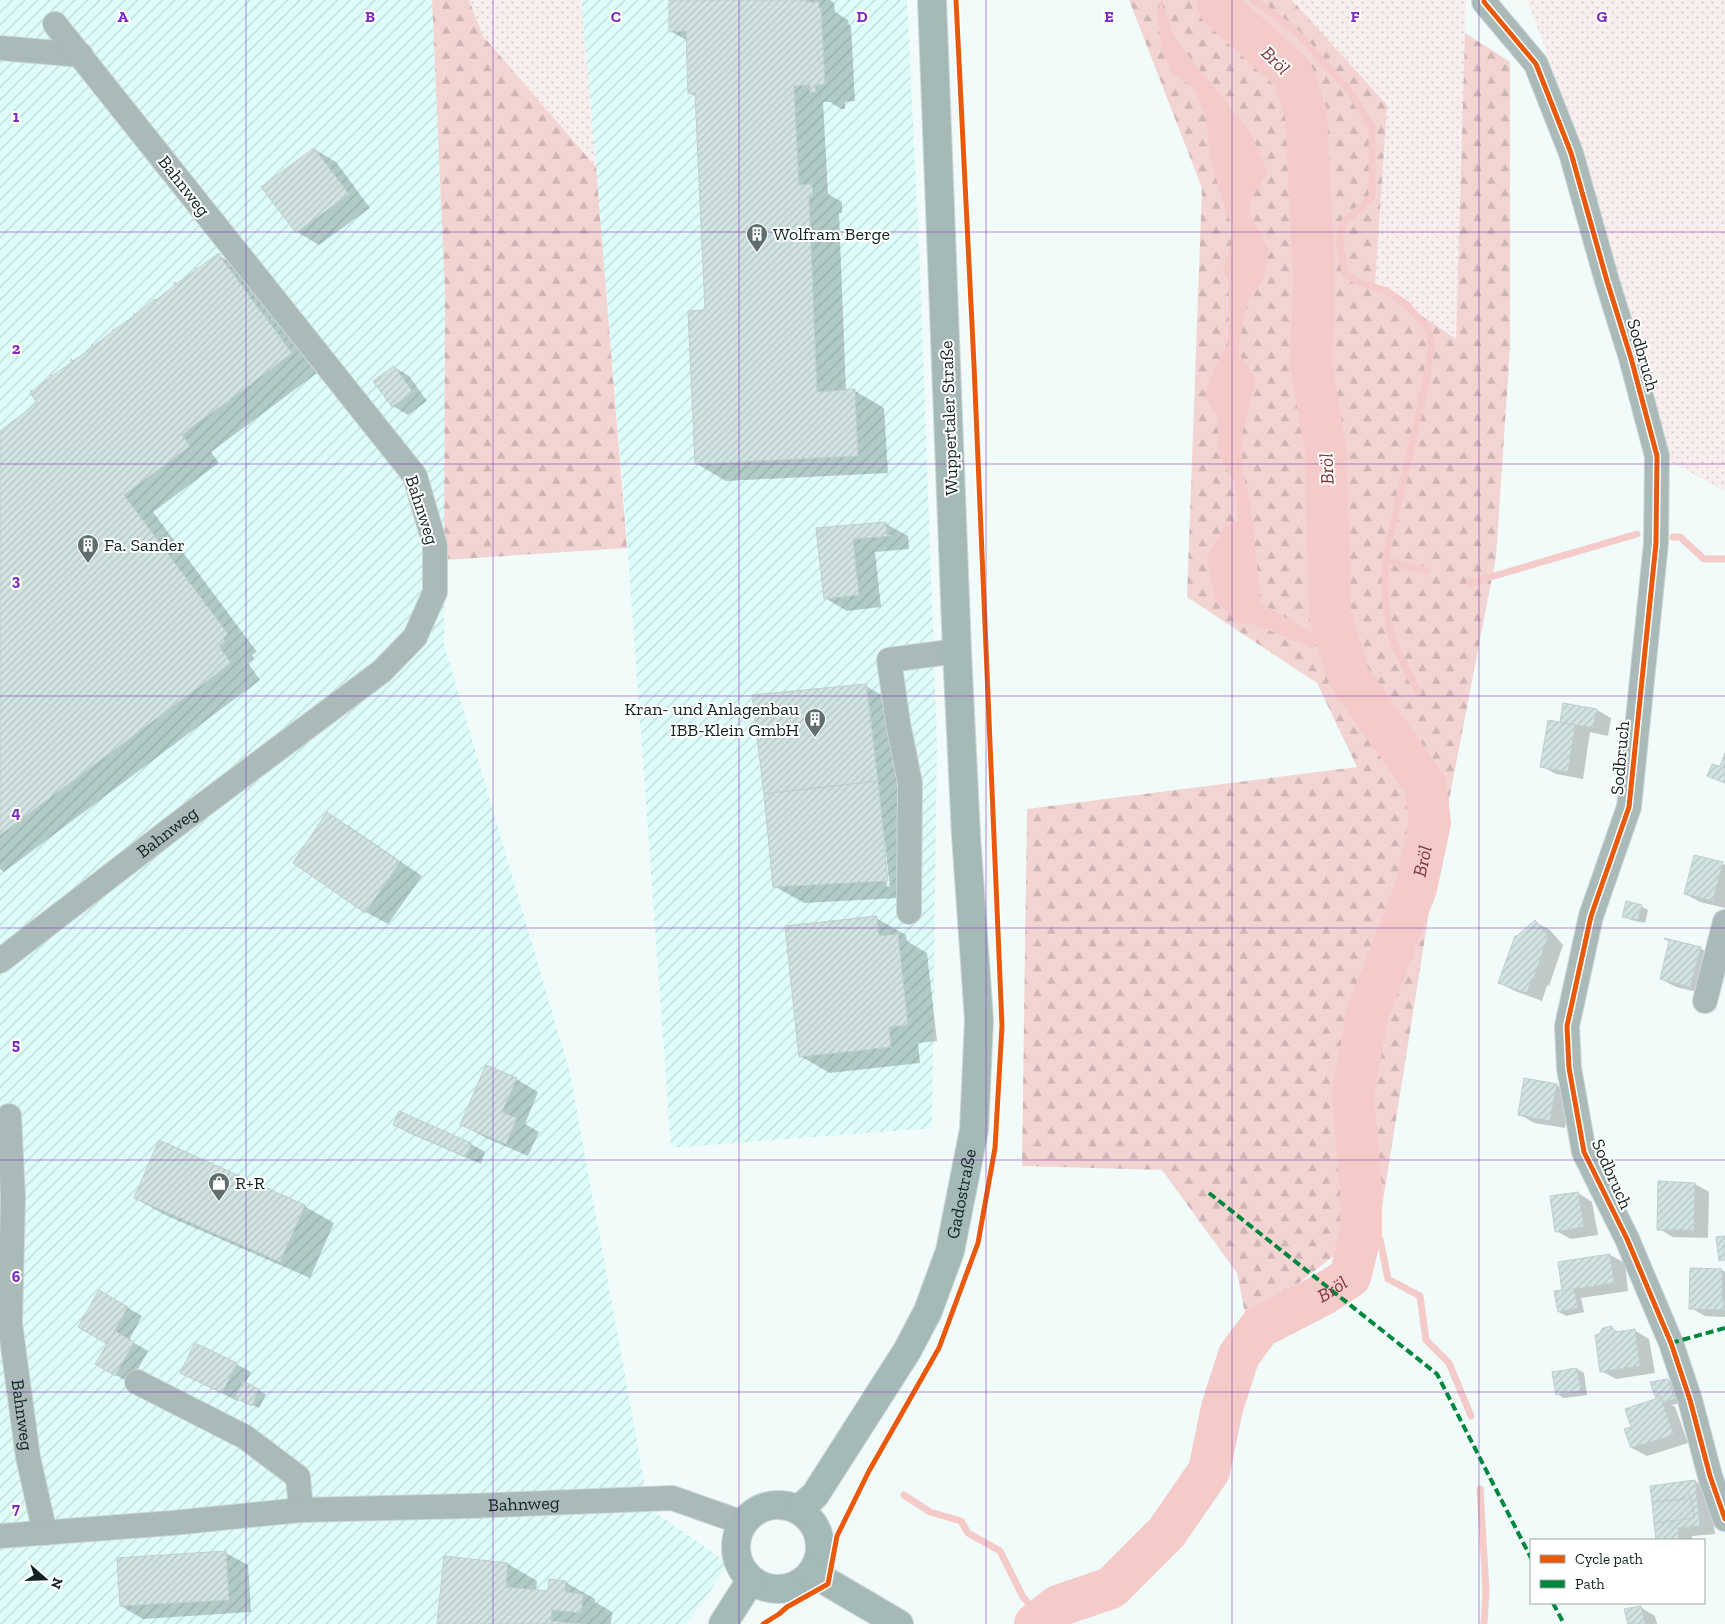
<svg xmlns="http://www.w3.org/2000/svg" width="1725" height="1624" font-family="'Zilla Slab',serif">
	<defs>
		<pattern id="industrial-furrows" width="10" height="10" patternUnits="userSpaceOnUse" patternTransform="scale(1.25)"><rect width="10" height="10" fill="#defdfa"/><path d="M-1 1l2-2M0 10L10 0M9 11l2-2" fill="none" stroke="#bdd9d6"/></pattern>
		<pattern id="grass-dots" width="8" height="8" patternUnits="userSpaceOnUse" patternTransform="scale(1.25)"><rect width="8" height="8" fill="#f8eeed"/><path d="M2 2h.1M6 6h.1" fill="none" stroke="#d4cccb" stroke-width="1.8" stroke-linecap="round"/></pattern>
		<pattern id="forest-firs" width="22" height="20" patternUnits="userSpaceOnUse" patternTransform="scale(1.25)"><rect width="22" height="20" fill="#f2d4d3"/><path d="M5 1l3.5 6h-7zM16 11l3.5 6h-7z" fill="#ceb6b5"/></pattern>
		<pattern id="building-hatch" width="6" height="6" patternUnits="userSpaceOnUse" patternTransform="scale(1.25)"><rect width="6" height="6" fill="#d1e4e3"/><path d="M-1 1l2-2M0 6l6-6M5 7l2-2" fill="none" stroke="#b2c3c2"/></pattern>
	</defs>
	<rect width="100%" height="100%" fill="#f0fbfa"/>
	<g fill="url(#industrial-furrows)">
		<polygon points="0,0 432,0 445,294 444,644 570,1073 649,1508 729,1564 687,1624 0,1624"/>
		<polygon points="581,0 907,0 920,270 937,743 932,1128 671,1148 624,499"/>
	</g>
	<g fill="url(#grass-dots)">
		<polygon points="469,0 581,0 596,167 483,36"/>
		<polygon points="1292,0 1466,0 1456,340 1375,285 1387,105"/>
		<polygon points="1527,0 1725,0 1725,491 1671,462 1570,115"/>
	</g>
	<g fill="url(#forest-firs)">
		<polygon points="432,0 469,0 483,36 596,167 627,548 444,560 445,294"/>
		<polygon points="1129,0 1292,0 1387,105 1375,285 1456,339 1465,33 1510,62 1510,348 1496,557 1437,862 1380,1220 1247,1323 1237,1273 1162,1170 1022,1166 1027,809 1357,767 1317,683 1187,597 1202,188"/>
	</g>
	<polygon fill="#f4cbc9" points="1161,1 1175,39 1250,132 1268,173 1251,198 1249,214 1269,249 1264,278 1247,302 1238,352 1256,380 1243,429 1242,467 1251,507 1261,603 1318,637 1314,648 1252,624 1240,624 1215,601 1207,555 1225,527 1238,520 1235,484 1218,452 1218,418 1205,394 1215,366 1228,345 1229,282 1223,270 1234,233 1220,193 1210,156 1206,116 1193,87 1174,75 1162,53 1157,15"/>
	<g fill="#0003" fill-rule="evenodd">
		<polygon points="670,0 830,0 834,3 835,12 848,20 849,25 851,26 855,101 845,102 845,109 841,109 830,102 823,102 828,194 842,202 842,213 839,213 846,391 855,391 884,408 888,473 726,481 697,464 706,311 697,97 690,93 688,41 672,32"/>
		<polygon points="314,149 336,162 370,208 319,245 297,232 263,187"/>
		<polygon points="218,255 247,272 321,370 211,452 219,463 153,512 257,652 252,655 254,659 248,663 260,680 4,872 0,869 0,433 39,404"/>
		<polygon points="394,367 409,376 427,401 408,415 393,406 375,381"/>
		<polygon points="886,524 908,536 909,549 875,552 881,607 847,611 825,598 818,529"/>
		<path d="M866 686 895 703 917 897 804 903 774 886 753 696ZM867 703H869L890 887H887Z"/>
		<polygon points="1564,704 1597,710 1611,718 1608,736 1590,732 1583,779 1556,774 1541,766 1561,724"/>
		<polygon points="328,814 350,827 422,876 388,924 366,912 294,862"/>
		<polygon points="1722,863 1725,865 1725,908 1700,902 1685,894"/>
		<polygon points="1641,906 1648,910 1645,923 1631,920 1624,916"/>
		<polygon points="876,918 906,935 907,941 927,953 937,1041 918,1043 920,1063 830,1073 800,1056"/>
		<polygon points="1535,922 1550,930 1563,945 1549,986 1547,985 1542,1001 1515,991 1500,983"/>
		<polygon points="1700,948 1715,957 1705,994 1676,987 1661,979"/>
		<polygon points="516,1079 538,1092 525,1124 539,1132 528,1156 484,1137 462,1124"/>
		<polygon points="1556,1085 1571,1093 1565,1128 1534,1123 1519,1114"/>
		<polygon points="400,1113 471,1144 485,1152 481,1164 409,1133 395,1125"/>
		<polygon points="159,1142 304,1206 334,1223 310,1278 165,1215 135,1198"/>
		<polygon points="1695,1184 1709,1192 1708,1238 1673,1237 1659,1229"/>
		<polygon points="1578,1193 1592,1202 1598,1235 1571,1239 1556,1231"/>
		<polygon points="1610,1255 1625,1263 1628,1291 1581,1298 1584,1312 1566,1316 1559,1312 1564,1292"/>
		<polygon points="1692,1269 1722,1270 1725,1272 1725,1317 1705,1316 1691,1308"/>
		<polygon points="100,1292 142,1316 129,1340 148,1351 130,1383 96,1364 108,1343 80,1327"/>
		<polygon points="1610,1328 1619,1332 1634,1330 1649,1339 1655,1373 1616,1379 1601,1371"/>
		<polygon points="236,1364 251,1372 245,1384 266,1394 259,1408 238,1398 237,1401 182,1373"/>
		<polygon points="1577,1369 1584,1373 1587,1395 1564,1398 1557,1394"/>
		<polygon points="1668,1380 1675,1384 1681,1403 1672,1405 1675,1407 1688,1443 1647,1456 1632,1448 1632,1428 1659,1399"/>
		<polygon points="1695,1481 1709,1490 1715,1534 1692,1536 1692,1540 1657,1540 1651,1487"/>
		<polygon points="226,1553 248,1565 251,1612 143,1619 121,1606"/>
		<polygon points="508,1564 537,1581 536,1591 549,1592 565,1582 595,1599 595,1602 612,1612 611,1624 438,1624"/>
		<polygon points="1640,1607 1655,1616 1657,1624 1629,1624"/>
	</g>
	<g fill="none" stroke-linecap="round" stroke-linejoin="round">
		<g stroke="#f4cbc9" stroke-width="7">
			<polyline points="1254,0 1295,31 1349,90 1372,128 1372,197 1344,222 1339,237 1345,273 1358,282 1387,291 1407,305 1428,329 1432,344 1425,387 1385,560 1427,571"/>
			<polyline points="1673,537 1680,537 1704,559 1725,559"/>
			<polyline points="1385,560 1385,602 1393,642 1418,692"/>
			<polyline points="1470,583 1637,534"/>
			<polyline points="1361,1225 1380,1239 1388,1279 1420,1296 1426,1340 1449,1363 1471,1416"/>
			<polyline points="1480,1489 1486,1590 1484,1624"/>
			<polyline points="904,1495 930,1512 961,1521 968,1533 1000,1551 1023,1597 1042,1618"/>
		</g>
		<path stroke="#f4cbc9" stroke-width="42" id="s1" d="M1035 1624 1058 1606 1111 1588 1167 1532 1209 1471 1222 1408 1239 1355 1260 1327 1324 1294 1350 1277 1361 1233V1192L1353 1096 1367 1015 1416 888 1430 823 1425 784 1349 677 1330 615 1326 451 1311 365 1314 281 1306 113 1292 73 1219 7 1217 0"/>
	</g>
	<g fill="url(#building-hatch)" stroke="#c0cecc">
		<polygon points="669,0 806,0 806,2 819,2 819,8 821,8 825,84 815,85 816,92 810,92 810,85 794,86 799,185 812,184 813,196 809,197 817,392 855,389 858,456 695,464 688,311 705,310 695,93 688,94 686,31 669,32"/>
		<polygon points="314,148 349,194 296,233 261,187"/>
		<polygon points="219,253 219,255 230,270 232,270 231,271 242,286 244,286 243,287 254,303 256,301 255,304 267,319 269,319 267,320 279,335 281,335 279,336 291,352 293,352 271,369 271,371 270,369 251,384 251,386 250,385 230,399 231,401 229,400 209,415 209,417 208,415 188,430 188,432 188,431 182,435 190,446 124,495 228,634 223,638 225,641 219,646 231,663 0,835 0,431 37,403 30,393 31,392 30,390 32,391 51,377 51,375 52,376 72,362 70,360 71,359 73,361 93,347 91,345 92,344 94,346 113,331 113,329 114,330 134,316 134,313 135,315 154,300 153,299 156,300 175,285 174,283 175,282 176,284 196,270 195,268 197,269"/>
		<polygon points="394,366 413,392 392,407 373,381"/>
		<polygon points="886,522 887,535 891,535 892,536 853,539 859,595 824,599 816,528"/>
		<polygon points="866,684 878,781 764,794 752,695"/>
		<polygon points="1563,703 1597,709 1593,728 1560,722"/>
		<polygon points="1548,720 1575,725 1568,772 1540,767"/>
		<polygon points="1725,753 1725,783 1707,776 1712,764 1720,766"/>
		<polygon points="878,781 888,881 773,887 764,794"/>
		<polygon points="327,812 400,862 365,913 293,863"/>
		<polygon points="1694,855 1723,862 1713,901 1684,894"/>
		<polygon points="1626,901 1642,905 1638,920 1622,917"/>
		<polygon points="877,916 879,936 898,934 908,1025 889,1027 891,1047 799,1057 785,926"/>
		<polygon points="1535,920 1548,936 1534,978 1532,978 1527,993 1498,983 1515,936 1517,936"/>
		<polygon points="1664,938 1701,947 1690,987 1660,979 1669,941 1664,939"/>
		<polygon points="486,1065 517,1078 502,1112 517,1118 506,1144 460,1125"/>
		<polygon points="1524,1078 1557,1084 1550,1121 1518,1115"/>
		<polygon points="399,1111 471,1143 466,1157 393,1125"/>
		<polygon points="159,1140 305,1205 280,1262 134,1198"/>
		<polygon points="1658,1181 1695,1183 1694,1230 1657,1230"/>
		<polygon points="1578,1192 1584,1227 1555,1232 1550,1196"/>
		<polygon points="1725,1236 1725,1260 1719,1261 1716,1237"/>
		<polygon points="1610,1254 1614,1283 1562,1291 1558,1262"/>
		<polygon points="1690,1268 1722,1269 1722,1300 1724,1300 1724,1310 1689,1309"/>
		<polygon points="1574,1289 1578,1308 1558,1312 1554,1291"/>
		<polygon points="99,1290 128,1307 107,1344 78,1327"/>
		<polygon points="1611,1326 1616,1332 1635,1329 1640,1366 1600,1372 1595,1335 1599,1334 1603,1328"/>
		<polygon points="115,1331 134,1342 115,1376 95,1364"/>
		<polygon points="195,1343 237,1363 222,1393 180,1373"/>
		<polygon points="1577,1368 1581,1391 1556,1395 1552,1372"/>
		<polygon points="1668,1379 1675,1399 1663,1402 1661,1397 1656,1399 1650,1382"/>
		<polygon points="243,1381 259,1389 252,1406 235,1398"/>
		<polygon points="1661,1397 1674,1435 1631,1448 1624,1429 1631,1427 1625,1409"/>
		<polygon points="1695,1480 1700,1526 1678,1528 1679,1540 1656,1540 1654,1523 1694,1518 1691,1498 1690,1498 1689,1494 1685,1494 1685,1499 1652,1502 1650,1486"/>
		<polygon points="1685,1494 1689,1494 1690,1498 1691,1498 1694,1518 1654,1523 1652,1502 1685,1499"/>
		<polygon points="226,1551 229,1600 120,1606 117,1558"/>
		<polygon points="444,1556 508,1563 506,1587 548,1591 549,1579 566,1581 565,1592 583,1594 581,1613 552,1610 551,1621 579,1624 437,1624"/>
		<polygon points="1641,1606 1645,1624 1628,1624 1624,1609"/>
	</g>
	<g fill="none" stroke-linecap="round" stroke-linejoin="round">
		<g stroke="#cdd8d6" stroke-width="26">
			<g id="minor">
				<polyline points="1484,0 1484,2 1536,64 1571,153 1607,281 1631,358 1657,456 1656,543 1629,807 1591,916 1567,1026 1569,1068 1584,1152 1627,1239 1671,1343 1690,1400 1710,1476 1725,1519"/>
				<polyline points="0,48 81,55"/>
				<polyline points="909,912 910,783 898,723 889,660 957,651"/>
				<path id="s2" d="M0 961 179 823 382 671 415 637 435 592V545L415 476 55 24"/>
				<polyline points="1705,1001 1725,922"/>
				<path id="s3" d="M9 1116 13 1197 10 1324 28 1457 45 1533"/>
				<polyline points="137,1382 245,1437 298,1477 301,1510"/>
				<path id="s4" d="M0 1536 172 1523 301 1510 471 1506 672 1498 732 1519 741 1526"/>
			</g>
		</g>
		<g stroke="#cdd8d6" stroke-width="30">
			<g id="secondary">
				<circle cx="778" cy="1547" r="42"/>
				<path id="s5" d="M798 1510 815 1495 907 1351 928 1311 950 1251 974 1130 979 1020 966 835 957 651 932 0"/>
				<polyline points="812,1573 899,1624"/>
				<polyline points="723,1624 751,1580"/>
			</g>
		</g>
		<use href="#minor" stroke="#a9bab9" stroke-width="24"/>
		<use href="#secondary" stroke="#a4b9b8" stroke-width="28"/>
		<g stroke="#00873e" stroke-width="4" stroke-dasharray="8 4" stroke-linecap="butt">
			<polyline points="1209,1193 1437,1374 1531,1558"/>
			<polyline points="1671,1343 1725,1328"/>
			<polyline points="1553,1603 1564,1624"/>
		</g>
		<g stroke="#fff" stroke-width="8">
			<g id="cycleway">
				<polyline points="1484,0 1484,2 1536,64 1571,153 1607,281 1631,358 1657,456 1656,543 1629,807 1591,916 1567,1026 1569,1068 1584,1152 1627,1239 1671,1343 1690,1400 1710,1476 1725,1519"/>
				<polyline points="763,1624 779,1614 787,1607 828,1584 837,1536 869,1471 939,1348 978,1243 995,1148 1002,1026 974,365 956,0"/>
			</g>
		</g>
		<use href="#cycleway" stroke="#e8590c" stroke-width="5"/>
	</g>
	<path fill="none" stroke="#7b2cbf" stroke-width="1" stroke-opacity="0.55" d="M246 0V1624M493 0V1624M739 0V1624M986 0V1624M1232 0V1624M1479 0V1624M0 232H1725M0 464H1725M0 696H1725M0 928H1725M0 1160H1725M0 1392H1725"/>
	<defs>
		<g id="building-pin" transform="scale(1.125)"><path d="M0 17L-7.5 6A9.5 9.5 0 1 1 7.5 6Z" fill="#5e6f6d" stroke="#fff"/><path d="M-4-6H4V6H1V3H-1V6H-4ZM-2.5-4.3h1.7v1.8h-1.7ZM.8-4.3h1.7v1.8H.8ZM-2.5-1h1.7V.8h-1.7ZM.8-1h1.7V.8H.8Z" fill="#fff"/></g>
		<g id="shop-pin" transform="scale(1.125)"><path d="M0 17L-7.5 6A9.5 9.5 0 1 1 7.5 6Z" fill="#5e6f6d" stroke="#fff"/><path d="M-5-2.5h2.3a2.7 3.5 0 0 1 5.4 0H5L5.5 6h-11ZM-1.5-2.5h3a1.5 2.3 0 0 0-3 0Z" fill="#fff"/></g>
	</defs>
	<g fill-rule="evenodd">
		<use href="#building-pin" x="757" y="234"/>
		<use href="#building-pin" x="88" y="545"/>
		<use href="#building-pin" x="815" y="719"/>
		<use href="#shop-pin" x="219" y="1183"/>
	</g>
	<g text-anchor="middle" stroke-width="4" stroke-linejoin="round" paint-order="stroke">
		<g font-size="18" fill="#102321" stroke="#fff">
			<text transform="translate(184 186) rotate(52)" y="6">Bahnweg</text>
			<text transform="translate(1643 355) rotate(74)" y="6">Sodbruch</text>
			<text transform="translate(949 418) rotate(-92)" y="6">Wuppertaler Straße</text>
			<text transform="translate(422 510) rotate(72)" y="6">Bahnweg</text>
			<text transform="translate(1620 758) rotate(-85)" y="6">Sodbruch</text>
			<text dy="6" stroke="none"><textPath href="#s2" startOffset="211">Bahnweg</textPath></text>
			<text transform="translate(1612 1174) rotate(66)" y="6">Sodbruch</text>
			<text dy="6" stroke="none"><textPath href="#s5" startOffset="361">Gadostraße</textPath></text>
			<text dy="6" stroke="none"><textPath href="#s3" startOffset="300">Bahnweg</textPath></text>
			<text dy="6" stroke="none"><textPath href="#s4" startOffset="525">Bahnweg</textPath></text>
		</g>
		<g font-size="18" fill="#102321" stroke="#fff" text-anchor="start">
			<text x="773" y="240">Wolfram Berge</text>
			<text x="104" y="551">Fa. Sander</text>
			<text x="799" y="715" text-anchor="end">Kran- und Anlagenbau<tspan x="799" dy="21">IBB-Klein GmbH</tspan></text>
			<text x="235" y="1189">R+R</text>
		</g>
		<g font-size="19" font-style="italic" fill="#7f3537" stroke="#fff">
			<text transform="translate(1276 60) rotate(45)" y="7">Bröl</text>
			<text transform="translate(1326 469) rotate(-93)" y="7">Bröl</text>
			<text dy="7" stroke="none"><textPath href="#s1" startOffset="925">Bröl</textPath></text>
			<text dy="7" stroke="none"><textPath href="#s1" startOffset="475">Bröl</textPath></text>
		</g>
	</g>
	<g font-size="16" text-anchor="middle" font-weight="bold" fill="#7b2cbf" stroke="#fff" stroke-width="4" stroke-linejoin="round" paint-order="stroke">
		<text x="123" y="22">A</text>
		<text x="370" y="22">B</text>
		<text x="616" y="22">C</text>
		<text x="862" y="22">D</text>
		<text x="1109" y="22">E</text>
		<text x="1355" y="22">F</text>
		<text x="1602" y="22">G</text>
		<text x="16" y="122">1</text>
		<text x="16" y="354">2</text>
		<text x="16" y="586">3</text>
		<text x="16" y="818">4</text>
		<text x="16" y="1050">5</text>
		<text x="16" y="1282">6</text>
		<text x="16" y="1514">7</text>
	</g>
	<rect x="1530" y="1539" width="175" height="65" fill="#ffffff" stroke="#9fa7a6"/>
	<rect x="1540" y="1555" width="25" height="8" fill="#e8590c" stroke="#9fa7a6"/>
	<text x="1575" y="1564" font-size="15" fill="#102321">Cycle path</text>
	<rect x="1540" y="1580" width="25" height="8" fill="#00873e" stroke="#9fa7a6"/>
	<text x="1575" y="1589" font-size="15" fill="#102321">Path</text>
	<g transform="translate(45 1579) rotate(110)" stroke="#ffffff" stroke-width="4" paint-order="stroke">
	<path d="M0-4L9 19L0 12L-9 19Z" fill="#102321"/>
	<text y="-8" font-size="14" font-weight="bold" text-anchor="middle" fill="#102321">N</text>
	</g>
</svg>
